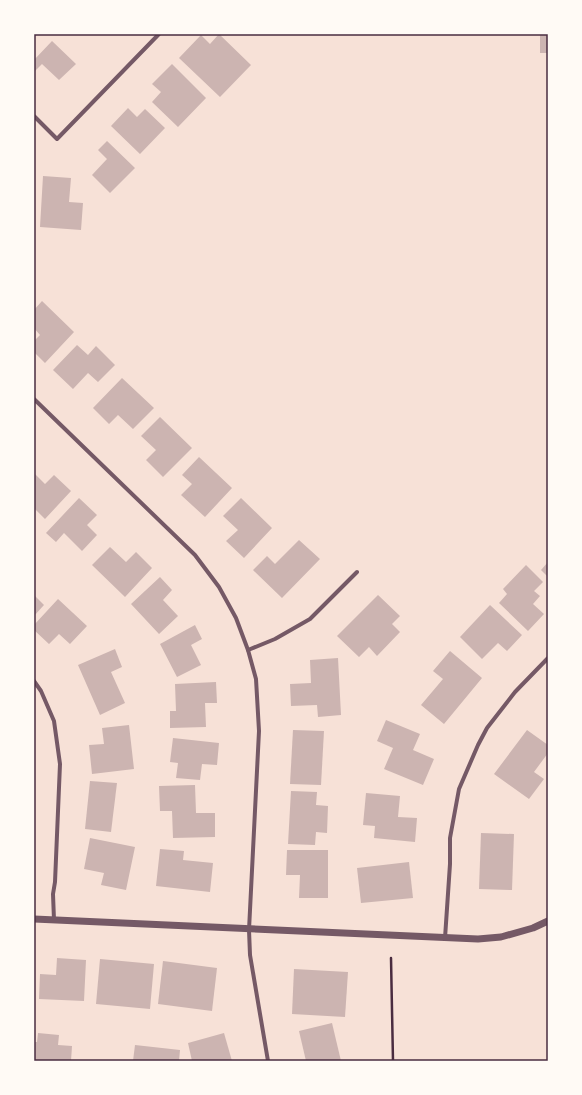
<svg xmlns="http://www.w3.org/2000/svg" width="582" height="1095" font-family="Lato,sans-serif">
	<rect width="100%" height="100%" fill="#f7e1d7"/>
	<g fill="#ccb4b1">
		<polygon points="219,34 251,65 220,97 179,58 201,35 210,44"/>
		<rect x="540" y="34" width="8" height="19"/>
		<polygon points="52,41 76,64 59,80 42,64 34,72 34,60"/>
		<polygon points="172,64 206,98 178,127 152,102 161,92 152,84"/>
		<polygon points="128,108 137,117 145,109 165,128 140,154 111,126"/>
		<polygon points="107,141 135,168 110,193 92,175 107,159 98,150"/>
		<polygon points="43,176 71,178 69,202 83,203 81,230 40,227"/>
		<polygon points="42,301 74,332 45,363 34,352 34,341 40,335 34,328 34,310"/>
		<polygon points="77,345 88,355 96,346 115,365 98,382 88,373 73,389 53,370"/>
		<polygon points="122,378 154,408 133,429 118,415 109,424 93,408"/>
		<polygon points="160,417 192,448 163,477 146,460 156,450 141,436"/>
		<polygon points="199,457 232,488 205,517 181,495 192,484 182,475"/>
		<polygon points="34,473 45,484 54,475 71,491 45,519 34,508"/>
		<polygon points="79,498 97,515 87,525 97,535 82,551 64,533 56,542 46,533"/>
		<polygon points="241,498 272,528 244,558 226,541 238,530 223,516"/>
		<polygon points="299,540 320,559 282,598 253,570 267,556 275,564"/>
		<polygon points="110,547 126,562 136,552 152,568 125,597 92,565"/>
		<polygon points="548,562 548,577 541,570"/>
		<polygon points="526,565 543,582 534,591 540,596 533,604 544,614 528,631 499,603 507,594 503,589"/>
		<polygon points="160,577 172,590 163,600 178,616 159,634 131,604"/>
		<polygon points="34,595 44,605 34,616"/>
		<polygon points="378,595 400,616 392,624 400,632 377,656 369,647 359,657 337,636"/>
		<polygon points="58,599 87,626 70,644 59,634 49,644 34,630 34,625"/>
		<polygon points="490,605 522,635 507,651 498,643 482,659 460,637"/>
		<polygon points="195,625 202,639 191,645 201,665 177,677 160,644"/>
		<polygon points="115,649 122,667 111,672 125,703 100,715 78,665"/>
		<polygon points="450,651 482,678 444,724 421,705 443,679 433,671"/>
		<polygon points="338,658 341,715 318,717 317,705 291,706 290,684 311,683 310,660"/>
		<polygon points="216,682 217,703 205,703 206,727 170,728 170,711 176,711 175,684"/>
		<polygon points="386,720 420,734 413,750 434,759 423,785 384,769 393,748 377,741"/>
		<polygon points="129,725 134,769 92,774 89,745 104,744 102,728"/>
		<polygon points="293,730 324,731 321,785 290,784"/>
		<polygon points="527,730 548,745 548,753 534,772 544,779 529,799 494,774"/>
		<polygon points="173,738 219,743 217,765 202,764 200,780 176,778 178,763 170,762"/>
		<polygon points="90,781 117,783 111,832 85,829"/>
		<polygon points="195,785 196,813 215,813 215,837 173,838 172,811 160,811 159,786"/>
		<polygon points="291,791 317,792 316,805 328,806 327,833 316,832 315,845 288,844"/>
		<polygon points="366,793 400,796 398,817 417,818 415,842 374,838 375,826 363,825"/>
		<polygon points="481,833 514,834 512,890 479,889"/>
		<polygon points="90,838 135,847 126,890 101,885 104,873 84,869"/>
		<polygon points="160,849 184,851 183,860 213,863 210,892 156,886"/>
		<polygon points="287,850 328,850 328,898 299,898 300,875 286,875"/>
		<polygon points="409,862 413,898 361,903 357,868"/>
		<polygon points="57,958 86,960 84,1001 39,999 40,974 56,975"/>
		<polygon points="100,959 154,964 150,1009 96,1004"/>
		<polygon points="163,961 217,968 212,1011 158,1004"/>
		<polygon points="294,969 348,972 345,1017 292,1014"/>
		<polygon points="332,1023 341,1061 306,1061 299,1031"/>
		<polygon points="38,1033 59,1035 58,1045 72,1046 71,1061 34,1061 34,1042 37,1042"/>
		<polygon points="224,1033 232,1061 192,1061 188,1043"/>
		<polygon points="135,1045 180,1050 179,1061 133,1061"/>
	</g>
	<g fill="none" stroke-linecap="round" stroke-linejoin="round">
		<polyline stroke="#4a2c40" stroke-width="2.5" points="391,958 393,1061"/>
		<g stroke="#755966" stroke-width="4">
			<polyline points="34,116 57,139 159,34"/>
			<polyline points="34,399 195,555 219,587 236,618 248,650 256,679 259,731 249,930 250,955 268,1061"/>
			<polyline points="248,650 275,639 310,619 357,572"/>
			<polyline points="34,681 41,691 54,721 60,764 55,882 53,894 54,920"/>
			<polyline points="445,938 450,864 450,838 459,789 478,745 487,728 515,692 548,658"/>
		</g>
		<polyline stroke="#755966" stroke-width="7" points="34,919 478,939 501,937 533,928 548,921"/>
	</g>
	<rect width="582" height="1095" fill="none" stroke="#fffaf5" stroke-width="70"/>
	<rect x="35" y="35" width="512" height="1025" fill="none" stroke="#4a2c40" stroke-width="1.5"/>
</svg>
